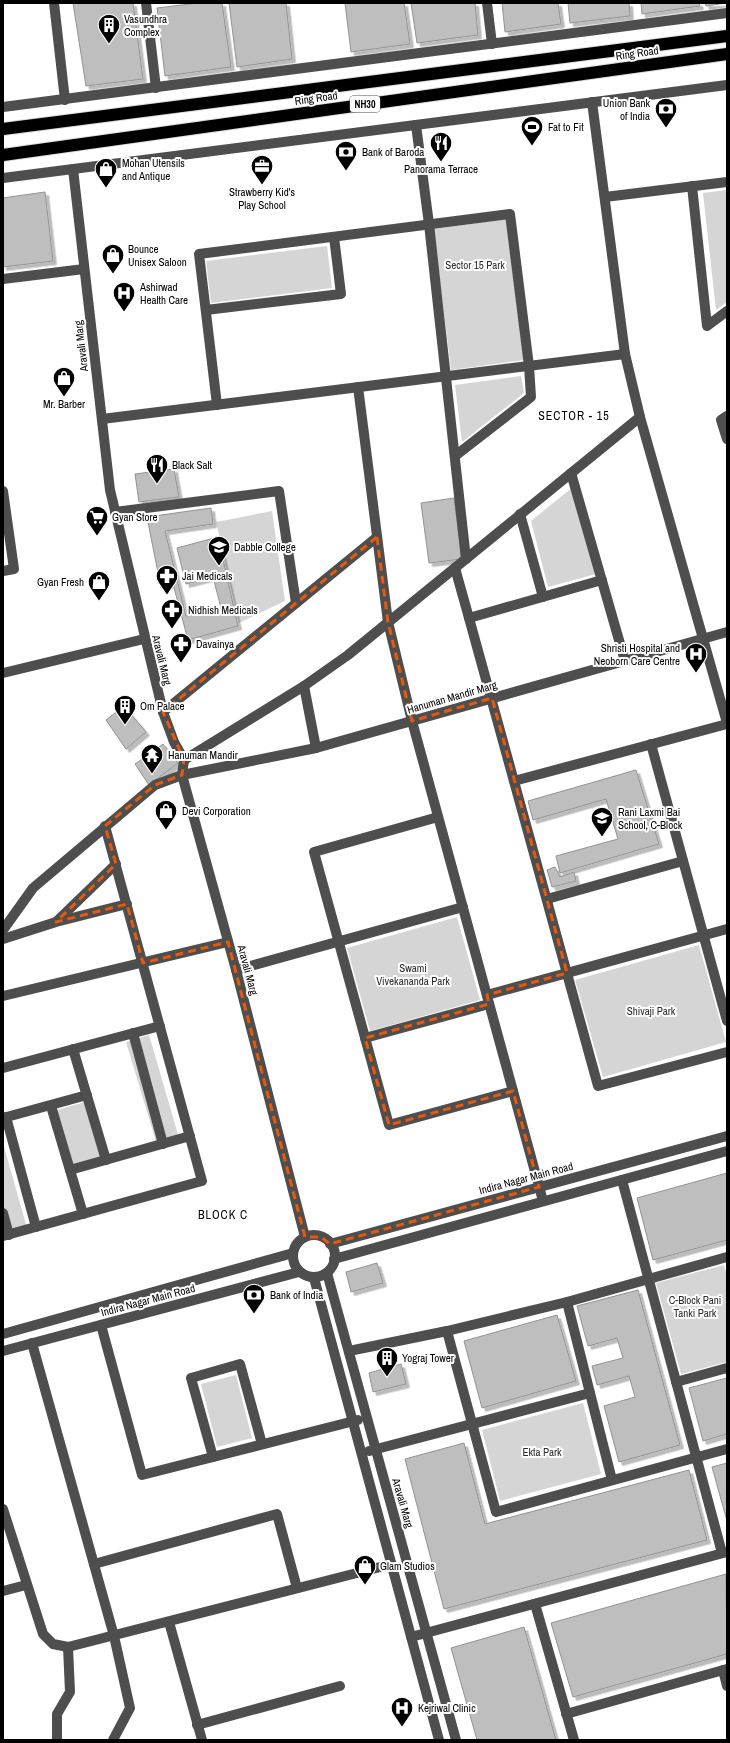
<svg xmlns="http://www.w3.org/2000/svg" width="730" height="1743" font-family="'Archivo Narrow',sans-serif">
	<defs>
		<filter id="shadow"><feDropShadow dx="3.5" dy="3.5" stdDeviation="0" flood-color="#0004"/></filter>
	</defs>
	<rect width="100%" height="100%" fill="#fff"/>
	<g fill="#d5d5d5">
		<polygon points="727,190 727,302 716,310 703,193"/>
		<polygon points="507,219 524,360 451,370 434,229"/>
		<polygon points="327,246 332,288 211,303 206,261"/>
		<polygon points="521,376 524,393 462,442 455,385"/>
		<polygon points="573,487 596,574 548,587 531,521"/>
		<polygon points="272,511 285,601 239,623 216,522"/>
		<polygon points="457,917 480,1000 370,1031 347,948"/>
		<polygon points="699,945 726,1042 603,1077 575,980"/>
		<polygon points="149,1035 179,1138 157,1145 126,1042"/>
		<polygon points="85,1102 101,1160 69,1169 53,1111"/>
		<polygon points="3,1143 27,1228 3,1233"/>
		<polygon points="724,1265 727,1276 727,1362 681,1374 656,1283"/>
		<polygon points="236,1375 252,1438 217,1447 201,1384"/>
		<polygon points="583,1403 601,1474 500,1501 482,1430"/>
	</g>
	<g fill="#bebebe" stroke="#929292" filter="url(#shadow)">
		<polygon points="73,3 133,3 143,79 86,86"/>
		<polygon points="198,3 222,3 231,67 165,76 157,8"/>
		<polygon points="229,3 286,3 292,59 237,67"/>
		<polygon points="345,3 404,3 410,44 351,52"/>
		<polygon points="411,3 475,3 478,35 417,43"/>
		<polygon points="502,3 558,3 561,24 505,32"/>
		<polygon points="568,3 629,3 630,16 570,23"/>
		<polygon points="641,3 699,3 700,6 642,14"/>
		<polygon points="705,3 726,3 706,6"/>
		<polygon points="45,192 53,261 3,267 3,198"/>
		<polygon points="174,469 179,497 139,502 135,474"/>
		<polygon points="454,498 462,559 429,563 421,503"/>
		<polygon points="211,508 213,524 165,531 186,616 221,608 213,577 186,584 177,548 218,537 238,626 188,640 173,584 161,588 147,517"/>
		<polygon points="124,706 146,732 126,749 106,720"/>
		<polygon points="163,744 178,763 149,785 135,764"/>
		<polygon points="636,770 659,844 560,873 556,856 618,839 606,799 533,820 528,801"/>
		<polygon points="555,867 560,877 574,872 576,881 552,887 547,870"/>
		<polygon points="727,1173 727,1240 653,1260 637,1198"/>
		<polygon points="377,1263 383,1283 351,1292 346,1272"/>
		<polygon points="638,1290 680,1445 619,1462 604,1406 635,1397 629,1376 597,1385 592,1366 623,1358 617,1338 588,1346 577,1306"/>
		<polygon points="557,1315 576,1381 482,1408 464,1341"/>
		<polygon points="401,1364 406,1384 373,1392 369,1373"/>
		<polygon points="727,1378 727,1434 703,1441 689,1388"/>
		<polygon points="464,1443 485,1524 689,1470 707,1540 444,1609 405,1459"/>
		<polygon points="727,1463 727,1521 712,1467"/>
		<polygon points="726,1574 727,1654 573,1697 551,1623"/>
		<polygon points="524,1627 556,1740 477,1740 451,1648"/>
	</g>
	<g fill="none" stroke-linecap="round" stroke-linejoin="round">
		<g stroke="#dbdbdb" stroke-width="14">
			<g id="highway">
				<polyline points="3,129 727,36"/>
				<polyline points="3,155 727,54"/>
			</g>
		</g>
		<g stroke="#4e4e4e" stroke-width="10">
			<polyline points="54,3 65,100"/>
			<polyline points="146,3 156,88"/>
			<polyline points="487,3 492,44"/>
			<polyline points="592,102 625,354 640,417 727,723"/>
			<polyline points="3,107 727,13"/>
			<polyline points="416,125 429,224 466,559"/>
			<polyline points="73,169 110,490 163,712 174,742 184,760 182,775 236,970 305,1237"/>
			<polyline points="3,178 727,85"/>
			<polyline points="692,186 707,326 727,311"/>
			<polyline points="605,197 727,182"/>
			<polyline points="3,279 84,269"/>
			<polyline points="206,310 341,294 334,237"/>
			<polyline points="358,387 388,622 412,721 543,1201"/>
			<polyline points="217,405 199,254 510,214 529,366 531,397 455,456"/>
			<polyline points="727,416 721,420 727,439"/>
			<polyline points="102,419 625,354"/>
			<polyline points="571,473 625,661"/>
			<polyline points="3,491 14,569 3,571"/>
			<polyline points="115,512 279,491 296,603"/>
			<polyline points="520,514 543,597"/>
			<polyline points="455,568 469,618 602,580"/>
			<polyline points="469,618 598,1086 727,1052"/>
			<polyline points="3,673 144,639"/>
			<polyline points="304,686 316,748"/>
			<polyline points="163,712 377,537"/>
			<polyline points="651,744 727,1021"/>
			<polyline points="184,760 304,686 348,655 640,417"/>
			<polyline points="514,781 727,724"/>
			<polyline points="438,817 314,852 389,1125 513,1091"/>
			<polyline points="547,899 683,861"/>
			<polyline points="57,921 116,864"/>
			<polyline points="3,930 33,888 155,785 182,775 316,748 727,632"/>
			<polyline points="3,939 56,922 127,904"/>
			<polyline points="236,970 463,907"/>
			<polyline points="487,995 727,929"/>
			<polyline points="3,996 228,942"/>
			<polyline points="133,1033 163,1144"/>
			<polyline points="365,1038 489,1004"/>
			<polyline points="73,1049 106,1160"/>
			<polyline points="3,1068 160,1026"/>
			<polyline points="51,1106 83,1214"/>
			<polyline points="6,1117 36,1227"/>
			<polyline points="3,1118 87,1095"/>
			<polyline points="70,1170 190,1136"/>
			<polyline points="622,1180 722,1553"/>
			<polyline points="3,1213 9,1235"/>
			<circle cx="314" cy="1256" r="21"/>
			<polyline points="3,1236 202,1181 105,826"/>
			<polyline points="330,1244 727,1136"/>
			<polyline points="334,1259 727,1151"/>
			<polyline points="327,1273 456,1740"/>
			<polyline points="314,1278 439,1740"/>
			<polyline points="567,1302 612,1480"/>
			<polyline points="101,1325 142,1475 358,1420"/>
			<polyline points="447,1331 496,1512 727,1449"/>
			<polyline points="3,1334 293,1253"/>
			<polyline points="32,1343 114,1636 130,1708 113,1740"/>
			<polyline points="3,1351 299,1272"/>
			<polyline points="349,1351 447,1331 567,1302 727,1257"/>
			<polyline points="676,1382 727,1368"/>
			<polyline points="369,1451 590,1393"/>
			<polyline points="213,1457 191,1378 240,1364 262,1444"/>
			<polyline points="3,1509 43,1634 53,1644 68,1647 392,1564"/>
			<polyline points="94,1564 277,1514 297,1588"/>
			<polyline points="3,1591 26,1585"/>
			<polyline points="535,1604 574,1740"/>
			<polyline points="169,1622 202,1740"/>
			<polyline points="411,1637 727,1552"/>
			<polyline points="723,1670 727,1686"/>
			<polyline points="566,1714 727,1669"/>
			<polyline points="197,1725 340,1686"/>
			<polyline points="57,1740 57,1714 70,1692 68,1647"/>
		</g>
		<use href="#highway" stroke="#000" stroke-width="12"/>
	</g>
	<path fill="none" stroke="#e8590c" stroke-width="3" stroke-dasharray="8 5" stroke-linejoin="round" d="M377 537 388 622 412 721 492 698 567 973 487 995 489 1004 365 1038 389 1125 513 1091 539 1187 330 1244 321 1237H305L228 942 143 963 127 904 56 922 116 864 105 826 155 785 182 775 184 760 163 712Z"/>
	<defs>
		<g id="building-pin" transform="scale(1.15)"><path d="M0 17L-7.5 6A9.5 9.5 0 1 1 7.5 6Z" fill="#000" stroke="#fff"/><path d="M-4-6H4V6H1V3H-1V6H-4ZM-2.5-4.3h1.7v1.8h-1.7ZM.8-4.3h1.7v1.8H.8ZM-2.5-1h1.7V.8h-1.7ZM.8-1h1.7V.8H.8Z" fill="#fff"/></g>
		<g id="bank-pin" transform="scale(1.15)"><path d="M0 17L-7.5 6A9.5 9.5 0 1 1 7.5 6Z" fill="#000" stroke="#fff"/><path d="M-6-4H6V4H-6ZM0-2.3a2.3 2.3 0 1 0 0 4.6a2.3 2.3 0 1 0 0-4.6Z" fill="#fff"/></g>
		<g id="stadium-pin" transform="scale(1.15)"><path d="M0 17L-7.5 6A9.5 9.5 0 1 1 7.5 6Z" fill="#000" stroke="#fff"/><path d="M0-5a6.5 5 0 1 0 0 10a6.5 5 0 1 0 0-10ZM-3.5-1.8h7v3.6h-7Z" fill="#fff"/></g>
		<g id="restaurant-pin" transform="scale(1.15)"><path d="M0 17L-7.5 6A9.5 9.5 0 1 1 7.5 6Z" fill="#000" stroke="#fff"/><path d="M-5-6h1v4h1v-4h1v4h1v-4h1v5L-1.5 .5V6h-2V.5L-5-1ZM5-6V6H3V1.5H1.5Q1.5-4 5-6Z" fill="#fff"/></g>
		<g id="office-pin" transform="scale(1.15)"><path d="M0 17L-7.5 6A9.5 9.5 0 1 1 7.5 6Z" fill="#000" stroke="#fff"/><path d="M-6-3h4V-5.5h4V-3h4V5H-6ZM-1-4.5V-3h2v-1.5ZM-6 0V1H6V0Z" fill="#fff"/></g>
		<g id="shop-pin" transform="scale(1.15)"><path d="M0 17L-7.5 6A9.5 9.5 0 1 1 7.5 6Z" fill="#000" stroke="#fff"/><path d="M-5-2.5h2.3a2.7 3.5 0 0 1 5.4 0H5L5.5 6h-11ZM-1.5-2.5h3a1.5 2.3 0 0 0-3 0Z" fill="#fff"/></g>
		<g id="hospital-pin" transform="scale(1.15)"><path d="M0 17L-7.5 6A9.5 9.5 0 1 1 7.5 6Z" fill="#000" stroke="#fff"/><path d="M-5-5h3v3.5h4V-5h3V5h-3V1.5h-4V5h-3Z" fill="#fff"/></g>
		<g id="supermarket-pin" transform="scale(1.15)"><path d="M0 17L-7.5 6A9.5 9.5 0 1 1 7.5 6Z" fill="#000" stroke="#fff"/><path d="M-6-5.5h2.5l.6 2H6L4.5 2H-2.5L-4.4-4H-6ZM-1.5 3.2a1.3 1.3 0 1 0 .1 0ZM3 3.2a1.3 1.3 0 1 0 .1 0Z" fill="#fff"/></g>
		<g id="school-pin" transform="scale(1.15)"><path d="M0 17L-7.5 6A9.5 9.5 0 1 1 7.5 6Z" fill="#000" stroke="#fff"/><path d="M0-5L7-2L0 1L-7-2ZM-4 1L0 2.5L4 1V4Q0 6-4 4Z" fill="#fff"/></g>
		<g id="pharmacy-pin" transform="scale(1.15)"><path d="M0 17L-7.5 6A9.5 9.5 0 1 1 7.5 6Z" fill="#000" stroke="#fff"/><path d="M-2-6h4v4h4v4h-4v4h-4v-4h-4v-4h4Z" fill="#fff"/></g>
		<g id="temple-pin" transform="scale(1.15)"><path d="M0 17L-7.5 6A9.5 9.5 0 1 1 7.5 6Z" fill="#000" stroke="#fff"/><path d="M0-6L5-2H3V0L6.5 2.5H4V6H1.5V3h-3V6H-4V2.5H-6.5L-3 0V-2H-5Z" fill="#fff"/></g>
	</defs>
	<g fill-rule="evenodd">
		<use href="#building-pin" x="109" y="25"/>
		<use href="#bank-pin" x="666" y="109"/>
		<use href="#stadium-pin" x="532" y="127"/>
		<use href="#restaurant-pin" x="441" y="143"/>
		<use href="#bank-pin" x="346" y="152"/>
		<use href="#office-pin" x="262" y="166"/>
		<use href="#shop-pin" x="106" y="169"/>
		<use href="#shop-pin" x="113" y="255"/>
		<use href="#hospital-pin" x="124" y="293"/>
		<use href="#shop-pin" x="64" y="378"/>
		<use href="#restaurant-pin" x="157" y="465"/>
		<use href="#supermarket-pin" x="97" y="517"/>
		<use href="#school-pin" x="219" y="547"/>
		<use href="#pharmacy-pin" x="167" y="576"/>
		<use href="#shop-pin" x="99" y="582"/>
		<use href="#pharmacy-pin" x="172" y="610"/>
		<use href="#pharmacy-pin" x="181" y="644"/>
		<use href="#hospital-pin" x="696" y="654"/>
		<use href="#building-pin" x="125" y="706"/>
		<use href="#temple-pin" x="152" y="755"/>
		<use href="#shop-pin" x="166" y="811"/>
		<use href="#school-pin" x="602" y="818"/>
		<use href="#bank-pin" x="254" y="1295"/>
		<use href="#building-pin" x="387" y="1358"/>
		<use href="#shop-pin" x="365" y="1566"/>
		<use href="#hospital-pin" x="402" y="1708"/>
	</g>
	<g text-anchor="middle" stroke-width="4" stroke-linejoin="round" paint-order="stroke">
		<rect fill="#fff" stroke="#4c4c4c" stroke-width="1" x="350" y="96" width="30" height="16" rx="3"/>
		<g font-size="10" font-weight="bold" fill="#000">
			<text x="365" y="108">NH30</text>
		</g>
		<g font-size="11" fill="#000" stroke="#fff" text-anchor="start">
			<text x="124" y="23">Vasundhra<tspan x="124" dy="13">Complex</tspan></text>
			<text x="650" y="107" text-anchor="end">Union Bank<tspan x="650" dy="13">of India</tspan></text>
			<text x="548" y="131">Fat to Fit</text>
			<text x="362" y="156">Bank of Baroda</text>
			<text x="122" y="167">Mohan Utensils<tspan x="122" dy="13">and Antique</tspan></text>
			<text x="441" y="173" text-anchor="middle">Panorama Terrace</text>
			<text x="262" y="196" text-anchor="middle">Strawberry Kid's<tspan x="262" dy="13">Play School</tspan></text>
			<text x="128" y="253">Bounce<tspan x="128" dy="13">Unisex Saloon</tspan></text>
			<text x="140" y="291">Ashirwad<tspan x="140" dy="13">Health Care</tspan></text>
			<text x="64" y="408" text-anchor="middle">Mr. Barber</text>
			<text x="172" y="469">Black Salt</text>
			<text x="112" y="521">Gyan Store</text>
			<text x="234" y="551">Dabble College</text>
			<text x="182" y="580">Jai Medicals</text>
			<text x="84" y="586" text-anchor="end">Gyan Fresh</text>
			<text x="188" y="614">Nidhish Medicals</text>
			<text x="196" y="648">Davainya</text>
			<text x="680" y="652" text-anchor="end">Shristi Hospital and<tspan x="680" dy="13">Neoborn Care Centre</tspan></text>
			<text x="140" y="710">Om Palace</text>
			<text x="168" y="759">Hanuman Mandir</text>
			<text x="182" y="815">Devi Corporation</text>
			<text x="618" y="816">Rani Laxmi Bai<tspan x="618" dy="13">School, C-Block</tspan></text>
			<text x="270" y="1299">Bank of India</text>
			<text x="402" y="1362">Yograj Tower</text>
			<text x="380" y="1570">Glam Studios</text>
			<text x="418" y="1712">Kejriwal Clinic</text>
		</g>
		<g font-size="11" fill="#000" stroke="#fff">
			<text transform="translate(637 53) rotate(-8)" y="4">Ring Road</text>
			<text transform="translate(316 98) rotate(-8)" y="4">Ring Road</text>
			<text transform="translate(81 346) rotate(-97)" y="4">Aravali Marg</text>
			<text transform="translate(162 660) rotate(76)" y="4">Aravali Marg</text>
			<text transform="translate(452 697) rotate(-16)" y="4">Hanuman Mandir Marg</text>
			<text transform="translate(248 970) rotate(75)" y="4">Aravali Marg</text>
			<text transform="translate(526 1178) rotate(-15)" y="4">Indira Nagar Main Road</text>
			<text transform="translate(148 1300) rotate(-15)" y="4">Indira Nagar Main Road</text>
			<text transform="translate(403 1503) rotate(74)" y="4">Aravali Marg</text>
		</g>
		<g font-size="11" fill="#2c2c2c" stroke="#fff">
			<text x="475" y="269">Sector 15 Park</text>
			<text x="413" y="972">Swami<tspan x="413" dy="13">Vivekananda Park</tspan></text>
			<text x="651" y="1015">Shivaji Park</text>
			<text x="695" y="1304">C-Block Pani<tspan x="695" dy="13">Tanki Park</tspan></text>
			<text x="542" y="1456">Ekta Park</text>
		</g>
		<g font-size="12" letter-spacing="1" fill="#000" stroke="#fff">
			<text x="574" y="420">SECTOR - 15</text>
			<text x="223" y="1219">BLOCK C</text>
		</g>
	</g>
	<rect width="730" height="1743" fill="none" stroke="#000000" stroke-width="8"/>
</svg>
